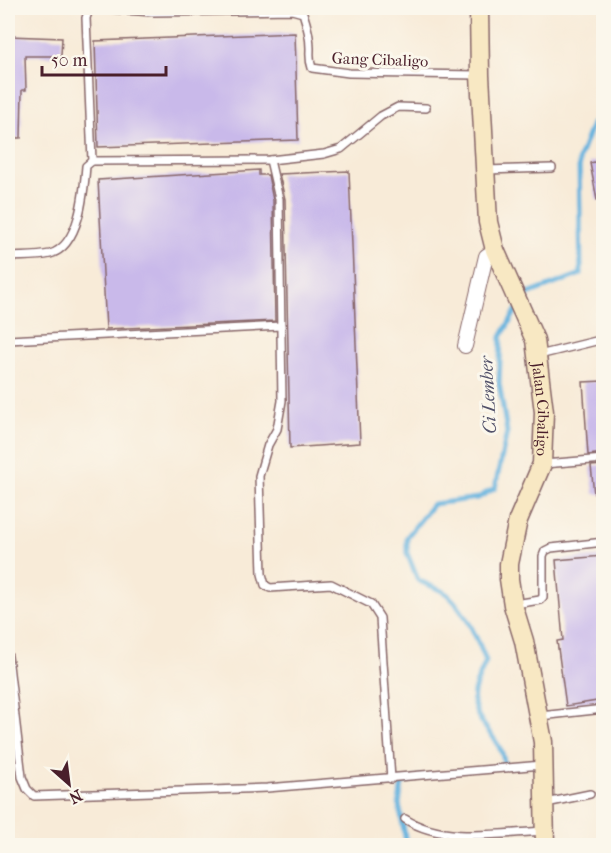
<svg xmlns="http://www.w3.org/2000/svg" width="611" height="853" font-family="'IM FELL French Canon',serif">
	<rect width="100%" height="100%" fill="#fbf7ec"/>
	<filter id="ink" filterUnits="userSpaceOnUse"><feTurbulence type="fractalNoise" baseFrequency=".0167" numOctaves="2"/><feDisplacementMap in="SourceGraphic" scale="12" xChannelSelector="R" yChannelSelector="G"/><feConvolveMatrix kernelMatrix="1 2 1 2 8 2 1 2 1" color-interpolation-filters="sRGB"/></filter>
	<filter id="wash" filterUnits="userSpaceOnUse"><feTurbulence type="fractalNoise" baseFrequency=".008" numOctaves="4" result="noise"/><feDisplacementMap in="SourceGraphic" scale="24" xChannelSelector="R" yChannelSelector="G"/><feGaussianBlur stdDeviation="1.35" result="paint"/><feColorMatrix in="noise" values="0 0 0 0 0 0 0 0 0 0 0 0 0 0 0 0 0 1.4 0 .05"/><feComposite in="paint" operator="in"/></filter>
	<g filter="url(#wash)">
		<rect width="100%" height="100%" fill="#f8ebd8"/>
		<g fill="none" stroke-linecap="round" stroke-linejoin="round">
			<g stroke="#64b2de" stroke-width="5">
				<polyline points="523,301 528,294 581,274 579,159 592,124 604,115"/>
				<path d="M497 766 504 765C504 737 469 723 474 692 476 682 482 671 486 661 477 638 466 612 448 595 441 589 427 585 418 580L407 553V537L433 504 478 498 495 488 507 432 499 383 501 337 517 309"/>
				<polyline points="420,777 402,783 399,804 406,842 452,843 460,846"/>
			</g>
		</g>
		<g id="blocks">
			<g fill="#c9b9ea">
				<polygon points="295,33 298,140 98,147 95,41"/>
				<polygon points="8,36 62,38 61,56 25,56 26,90 22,90 21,138 8,138"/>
				<polygon points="603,160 603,200 597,200 590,163"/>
				<polygon points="259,170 259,175 268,175 273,200 275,321 106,329 98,180"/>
				<polygon points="349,171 360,443 290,448 285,199 279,174"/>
				<polygon points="603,381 603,453 588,455 583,382"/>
				<polygon points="603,465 603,494 594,494 591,466"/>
				<polygon points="603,556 603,700 566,706 557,641 563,640 556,560"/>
			</g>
		</g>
	</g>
	<g filter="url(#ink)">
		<use href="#blocks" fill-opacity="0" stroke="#876668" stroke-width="1.5"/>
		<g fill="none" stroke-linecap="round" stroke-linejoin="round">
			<g stroke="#876668" stroke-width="10">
				<g id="lane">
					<polyline points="270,160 279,199 282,401 277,429 268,445 259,476 262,574 265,585 270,588 331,584 371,604 380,618 391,779"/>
					<path d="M92 161 86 18 89 10 99 8 152 12 292 10 303 13C307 25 310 36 310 48 310 56 309 60 312 68L349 73 478 75"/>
					<polyline points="486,170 552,168"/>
					<path d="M8 257C21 256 37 257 50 254 80 246 84 191 86 166L92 161 270 160 324 154 341 149 381 116 398 107 426 108"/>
					<polyline points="8,340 281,326"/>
					<polyline points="539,355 604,339"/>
					<polyline points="544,464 604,459"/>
					<polyline points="515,604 540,600 543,597 543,556 545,551 551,548 604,542"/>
					<polyline points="8,656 22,777 27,789 34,796 267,788 542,765"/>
					<polyline points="540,716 604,709"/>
					<polyline points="546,803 590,794"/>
					<path d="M405 819C445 844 500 833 544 831"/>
				</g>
			</g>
			<g stroke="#876668" stroke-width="16">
				<polyline id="street" points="465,346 486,256 495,250"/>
			</g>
			<g stroke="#876668" stroke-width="21">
				<g id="secondary">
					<path id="s1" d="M479 8 480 75 488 222 495 250 535 340 544 412 542 464 518 520 509 564V579L513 605 524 641 543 742 545 846"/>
				</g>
			</g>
			<use href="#lane" stroke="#fff" stroke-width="7"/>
			<use href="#street" stroke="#fff" stroke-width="14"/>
			<use href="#secondary" stroke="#f8e8c3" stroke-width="18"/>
		</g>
	</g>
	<g text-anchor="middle" stroke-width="6" stroke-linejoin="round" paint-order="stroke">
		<g font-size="16" fill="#4a1f2b" stroke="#fbf7ec">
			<text transform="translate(380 59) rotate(2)" y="6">Gang Cibaligo</text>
			<text dy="6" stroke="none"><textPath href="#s1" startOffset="411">Jalan Cibaligo</textPath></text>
		</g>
		<g font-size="18" font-style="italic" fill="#53526a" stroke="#fbf7ec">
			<text transform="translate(488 395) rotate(-93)" y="6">Ci Lember</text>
		</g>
	</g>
	<rect width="611" height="853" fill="none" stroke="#fbf7ec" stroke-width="30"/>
	<g transform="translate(69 784) rotate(152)" stroke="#fbf7ec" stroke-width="4.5" paint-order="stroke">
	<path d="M0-4.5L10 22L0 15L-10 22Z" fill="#4a1f2b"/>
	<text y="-9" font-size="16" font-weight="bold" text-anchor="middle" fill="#4a1f2b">N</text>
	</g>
	<path d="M42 66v9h124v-9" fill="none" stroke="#4a1f2b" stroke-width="3"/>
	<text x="51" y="66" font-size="18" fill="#4a1f2b" stroke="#fbf7ec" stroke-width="4.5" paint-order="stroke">50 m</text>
</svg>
